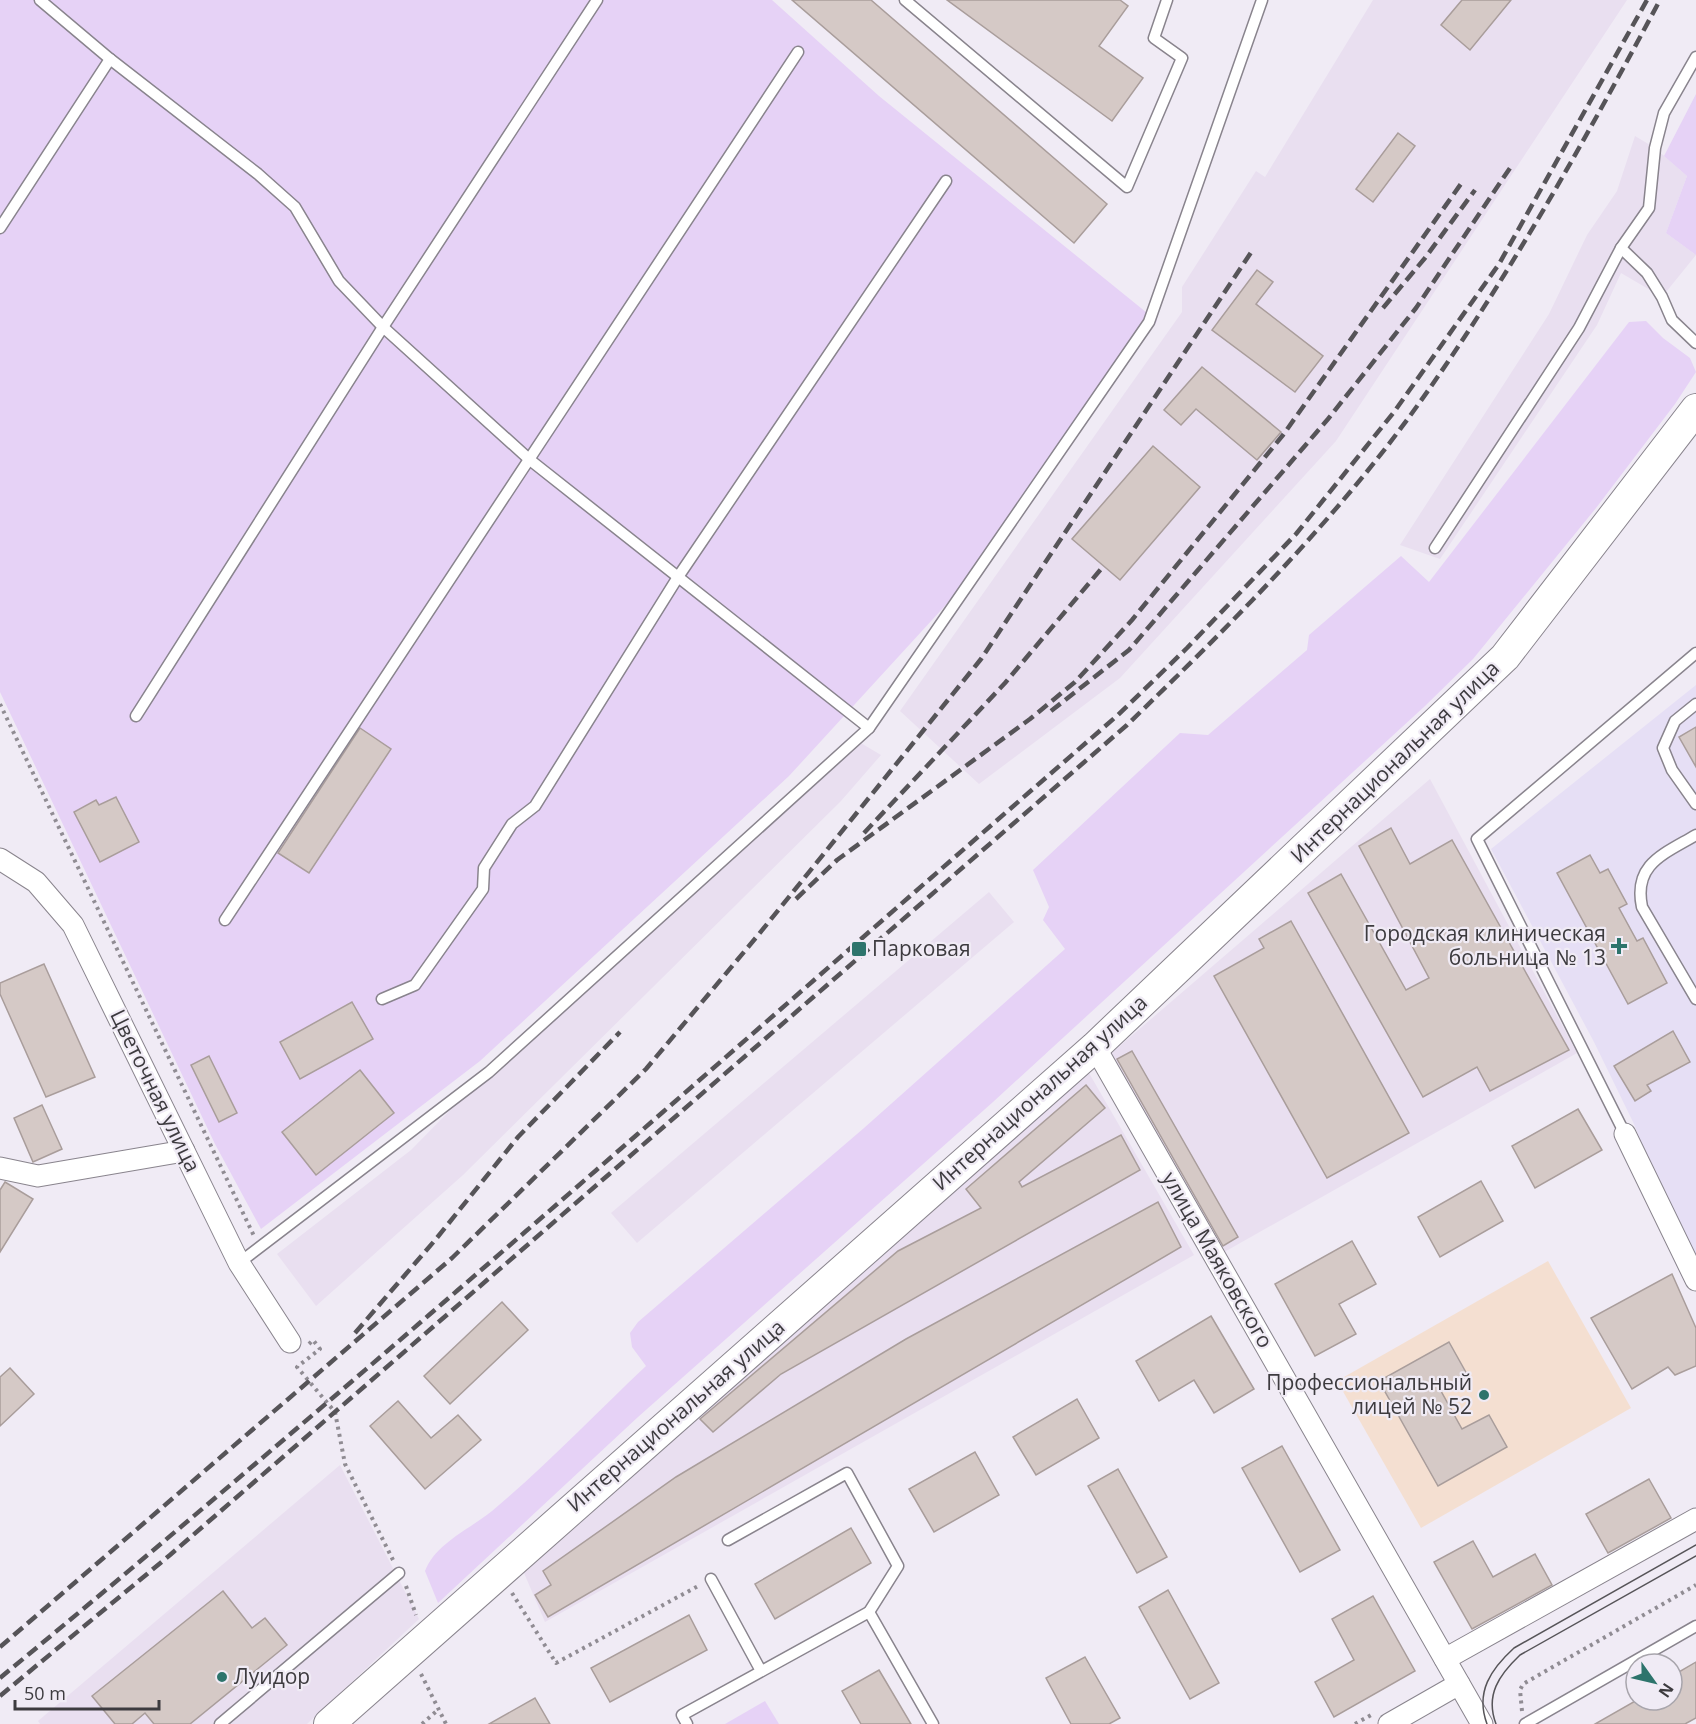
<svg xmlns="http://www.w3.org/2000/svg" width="1696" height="1724" font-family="'Open Sans',sans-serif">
	<rect width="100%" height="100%" fill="#f0ebf5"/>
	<g fill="#e9dff0">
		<polygon points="1373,0 1627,0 1336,441 1120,678 979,784 900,711 1182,312 1182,287 1256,171 1265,177"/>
		<polygon points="1635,136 1655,148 1687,176 1666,233 1696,255 1662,297 1621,273 1597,325 1440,559 1400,545 1549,314 1587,235 1617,191"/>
		<polygon points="854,739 881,755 841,801 463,1175 316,1306 277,1254 411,1150 475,1085"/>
		<polygon points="1430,779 1577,1053 1219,1255 1107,1057"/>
		<polygon points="989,892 1014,922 637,1243 611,1213"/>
		<polygon points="1089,1073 1194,1255 545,1622 524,1573"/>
		<polygon points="340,1465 419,1619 307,1724 40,1724 38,1721"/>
	</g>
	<polygon fill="#f4dfd1" points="1548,1261 1631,1408 1421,1528 1337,1381"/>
	<polygon fill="#e6dff5" points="1696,685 1696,1286 1632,1164 1642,1144 1634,1124 1594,1042 1491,849"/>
	<g fill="#e6d2f6">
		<polygon points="0,0 772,0 879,96 1157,321 976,572 789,776 480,1061 261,1229 215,1144 0,692"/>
		<polygon points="1696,94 1696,255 1666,233 1687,176 1664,156"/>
		<path d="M1646 321 1663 338 1690 358 1696 372 1675 404 1596 508 1473 659 1425 706 993 1102 638 1417 438 1603 425 1571C436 1543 470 1529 492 1511 546 1466 595 1414 646 1366L632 1347 630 1333 638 1322 864 1128 1065 949 1043 920 1049 907 1033 870 1180 733 1208 735 1307 650 1309 635 1401 556 1429 582 1629 322Z"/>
		<polygon points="765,1701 779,1724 725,1724"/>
	</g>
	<g fill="#d5c9c6" stroke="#a99d9b" stroke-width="1.5">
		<polygon points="792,0 871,0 1107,204 1074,243"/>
		<polygon points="947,0 1120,0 1128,6 1099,46 1143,78 1112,121"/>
		<polygon points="1462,0 1511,0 1470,50 1441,25"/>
		<polygon points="1398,133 1415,146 1373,202 1356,189"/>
		<polygon points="1257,270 1273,282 1256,304 1323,356 1295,392 1212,330"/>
		<polygon points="1202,367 1281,432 1257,460 1196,409 1181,425 1164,410"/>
		<polygon points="1153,446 1200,487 1120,580 1072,539"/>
		<polygon points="1696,727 1696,767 1679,737"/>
		<polygon points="360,728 391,749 309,873 278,853"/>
		<polygon points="116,797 139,842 100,862 74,812 96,800 99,805"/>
		<polygon points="1391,828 1410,864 1452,840 1569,1050 1490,1091 1477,1067 1423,1097 1308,893 1341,874 1406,990 1429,978 1359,846"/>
		<polygon points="1590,855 1600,873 1608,869 1627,904 1619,908 1637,941 1643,938 1667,983 1628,1004 1557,873"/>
		<polygon points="1291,921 1409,1133 1327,1178 1214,976 1264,948 1259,939"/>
		<polygon points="44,964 95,1077 46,1097 0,994 0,983"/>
		<polygon points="352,1002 373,1039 300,1079 280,1042"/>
		<polygon points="1673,1031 1690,1062 1647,1085 1651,1091 1635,1101 1614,1066"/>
		<polygon points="1132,1051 1238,1237 1223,1246 1117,1059"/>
		<polygon points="209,1056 237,1113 219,1122 191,1065"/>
		<polygon points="360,1070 394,1113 316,1175 282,1132"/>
		<polygon points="1086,1085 1105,1108 1019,1182 1022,1187 1121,1135 1140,1170 781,1374 713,1432 700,1419 898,1251 981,1208 966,1189"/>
		<polygon points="42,1105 62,1149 33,1162 14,1118"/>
		<polygon points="1578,1109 1602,1150 1535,1188 1512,1146"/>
		<polygon points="1481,1181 1503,1221 1440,1257 1418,1217"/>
		<polygon points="5,1182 33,1199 0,1252 0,1190"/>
		<polygon points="1158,1202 1181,1247 548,1617 535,1595 551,1585 543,1571 676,1477 906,1339"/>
		<polygon points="1352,1241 1376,1284 1339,1304 1356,1334 1315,1356 1275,1284"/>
		<polygon points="1672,1274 1696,1328 1696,1366 1675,1375 1668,1367 1632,1389 1591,1318"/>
		<polygon points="502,1302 528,1330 450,1404 424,1376"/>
		<polygon points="1211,1316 1254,1389 1214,1413 1194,1380 1159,1401 1136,1361"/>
		<polygon points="1449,1342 1468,1376 1441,1391 1462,1429 1489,1415 1507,1447 1438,1486 1379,1381"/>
		<polygon points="10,1368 34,1394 0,1426 0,1377"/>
		<polygon points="1077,1399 1099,1438 1036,1475 1013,1437"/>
		<polygon points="398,1401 431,1438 458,1415 481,1440 425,1489 370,1426"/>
		<polygon points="1282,1446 1340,1550 1300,1572 1242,1468"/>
		<polygon points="975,1452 999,1495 934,1532 909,1489"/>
		<polygon points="1118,1469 1167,1557 1137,1573 1088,1486"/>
		<polygon points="1649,1479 1671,1518 1608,1553 1586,1514"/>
		<polygon points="851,1528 871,1563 775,1619 755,1584"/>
		<polygon points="1473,1541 1493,1577 1535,1554 1552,1585 1472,1629 1434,1562"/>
		<polygon points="1168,1590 1219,1683 1190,1699 1139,1607"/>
		<polygon points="223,1591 252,1628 265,1618 287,1645 190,1724 154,1724 145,1713 132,1724 115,1724 92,1696"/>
		<polygon points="1373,1596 1415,1671 1334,1717 1315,1682 1354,1660 1332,1619"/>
		<polygon points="689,1615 707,1650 610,1702 591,1668"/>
		<polygon points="1085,1657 1120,1718 1109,1724 1071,1724 1046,1678"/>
		<polygon points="1696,1662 1696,1718 1685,1724 1595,1724 1637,1700 1672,1700 1672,1676"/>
		<polygon points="879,1670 911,1724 861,1724 842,1691"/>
		<polygon points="535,1698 550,1724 489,1724"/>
	</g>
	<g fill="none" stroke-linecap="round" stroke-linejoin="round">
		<g stroke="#89848d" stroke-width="13">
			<g id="lane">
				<polyline points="40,0 110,59 258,174 295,207 339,281 383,327 530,460 869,728"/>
				<polyline points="905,0 1127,187 1182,58 1154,38 1167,0"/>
				<polyline points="0,228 110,59"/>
				<polyline points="1621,248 1647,273 1662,297 1672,320 1696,343"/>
				<polyline points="1435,548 1579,328 1621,248 1649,208 1655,148 1664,113 1696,57"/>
				<polyline points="1696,704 1675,721 1663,748 1672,770 1696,804"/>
				<polyline points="136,716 383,327 597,0"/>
				<path d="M1696 835C1664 854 1633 864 1642 907L1696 999"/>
				<polyline points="225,920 798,52"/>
				<polyline points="382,999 415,985 483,889 484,868 512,824 535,806 678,577 946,181"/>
				<polyline points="1625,1134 1477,839 1696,653"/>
				<polyline points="239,1263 489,1072 869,728 1149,322 1262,0"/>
				<polyline points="728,1540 847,1473 898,1566 869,1612 933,1724"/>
				<polyline points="711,1579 761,1671"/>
				<polyline points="220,1724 399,1573"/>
				<polyline points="687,1724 682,1715 869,1612"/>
				<polyline points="1525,1724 1696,1626"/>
			</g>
		</g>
		<g stroke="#89848d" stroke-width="23">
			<g id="street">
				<polyline points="0,859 36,882 73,925 239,1263 290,1342"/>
				<polyline points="1095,1047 1482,1724"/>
				<polyline points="1625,1134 1696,1280"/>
				<polyline points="0,1168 38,1176 184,1151"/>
				<polyline points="1445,1659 1696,1519"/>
				<polyline points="1389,1724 1459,1684"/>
			</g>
		</g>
		<g stroke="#89848d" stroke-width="32">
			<polyline id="secondary" points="329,1724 1095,1047 1505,657 1696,409"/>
		</g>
		<g stroke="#908c93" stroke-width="4" stroke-dasharray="3 4.5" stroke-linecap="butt">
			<polyline points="0,704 254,1236"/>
			<polyline points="309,1344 313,1340 320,1349 297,1367 335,1412 345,1464 393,1560"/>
			<polyline points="406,1586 416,1615"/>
			<polyline points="512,1593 556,1663 700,1585"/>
			<polyline points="421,1674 446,1724"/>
			<polyline points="1522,1711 1520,1690 1523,1684 1696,1585"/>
			<polyline points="422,1724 439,1709"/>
			<polyline points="1355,1724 1371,1715"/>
		</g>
		<use href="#lane" stroke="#fff" stroke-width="10"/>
		<use href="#street" stroke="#fff" stroke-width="21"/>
		<use href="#secondary" stroke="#fff" stroke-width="30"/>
		<g stroke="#565458" stroke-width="1.5">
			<path d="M1487 1724C1475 1692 1491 1669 1514 1648L1696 1545"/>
			<path d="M1496 1724C1485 1695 1499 1675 1520 1655L1696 1556"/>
		</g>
		<g stroke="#565458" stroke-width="4.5" stroke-dasharray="12 6" stroke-linecap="butt">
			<polyline points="1383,308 1425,258 1475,190"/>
			<polyline points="1051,711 1129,650 1328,419 1416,308 1512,165"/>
			<polyline points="864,833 1005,683 1101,569"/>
			<polyline points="796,899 837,860 1030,719 1075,682 1132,620 1283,435 1463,181"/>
			<polyline points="355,1333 436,1239 518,1137 620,1032"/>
			<polyline points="0,1647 452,1258 646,1069 759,934 981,659 1252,251"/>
			<path d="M0 1678C379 1365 747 1037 1118 715L1187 648 1296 534 1394 412 1499 264 1647 0"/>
			<path d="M0 1696 170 1555 1127 725C1231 624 1336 520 1420 402 1511 274 1586 138 1660 0"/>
		</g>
	</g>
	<g fill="#2d746c" stroke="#f0ebf5" stroke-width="2">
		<path d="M1616 937h6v6h6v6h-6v6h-6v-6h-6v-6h6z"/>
		<rect x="851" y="941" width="16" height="16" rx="3"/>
		<circle cx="1484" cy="1395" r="6"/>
		<circle cx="222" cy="1677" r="6"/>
	</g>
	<g text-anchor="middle" stroke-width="4.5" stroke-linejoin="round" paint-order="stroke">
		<g font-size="21" fill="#3d3b3f" stroke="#f0ebf5">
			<text transform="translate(1395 762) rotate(-44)" y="7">Интернациональная улица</text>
			<text transform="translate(155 1091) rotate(64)" y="7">Цветочная улица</text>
			<text transform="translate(1040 1093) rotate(-42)" y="7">Интернациональная улица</text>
			<text transform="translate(1217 1260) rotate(60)" y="7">улица Маяковского</text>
			<text transform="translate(676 1416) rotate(-41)" y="7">Интернациональная улица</text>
		</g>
		<g font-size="21" fill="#3d3b3f" stroke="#f0ebf5" text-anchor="end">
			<text x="1606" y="941">Городская клиническая<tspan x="1606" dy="24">больница № 13</tspan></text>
			<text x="872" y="956" text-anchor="start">Парковая</text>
			<text x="1472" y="1390">Профессиональный<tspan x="1472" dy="24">лицей № 52</tspan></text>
			<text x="234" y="1684" text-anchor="start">Луидор</text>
		</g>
	</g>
	<g transform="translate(1654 1682) rotate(124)"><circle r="28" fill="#f0ebf5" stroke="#a8a5ac" stroke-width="1.5"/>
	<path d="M0-4.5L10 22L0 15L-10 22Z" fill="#2d746c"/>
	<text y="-9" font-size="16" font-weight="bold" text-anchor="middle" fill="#3d3b3f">N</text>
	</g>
	<path d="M15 1700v9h144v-9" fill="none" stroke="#3d3b3f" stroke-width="3"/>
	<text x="24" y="1700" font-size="18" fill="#3d3b3f" stroke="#f0ebf5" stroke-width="4.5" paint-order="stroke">50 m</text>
</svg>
